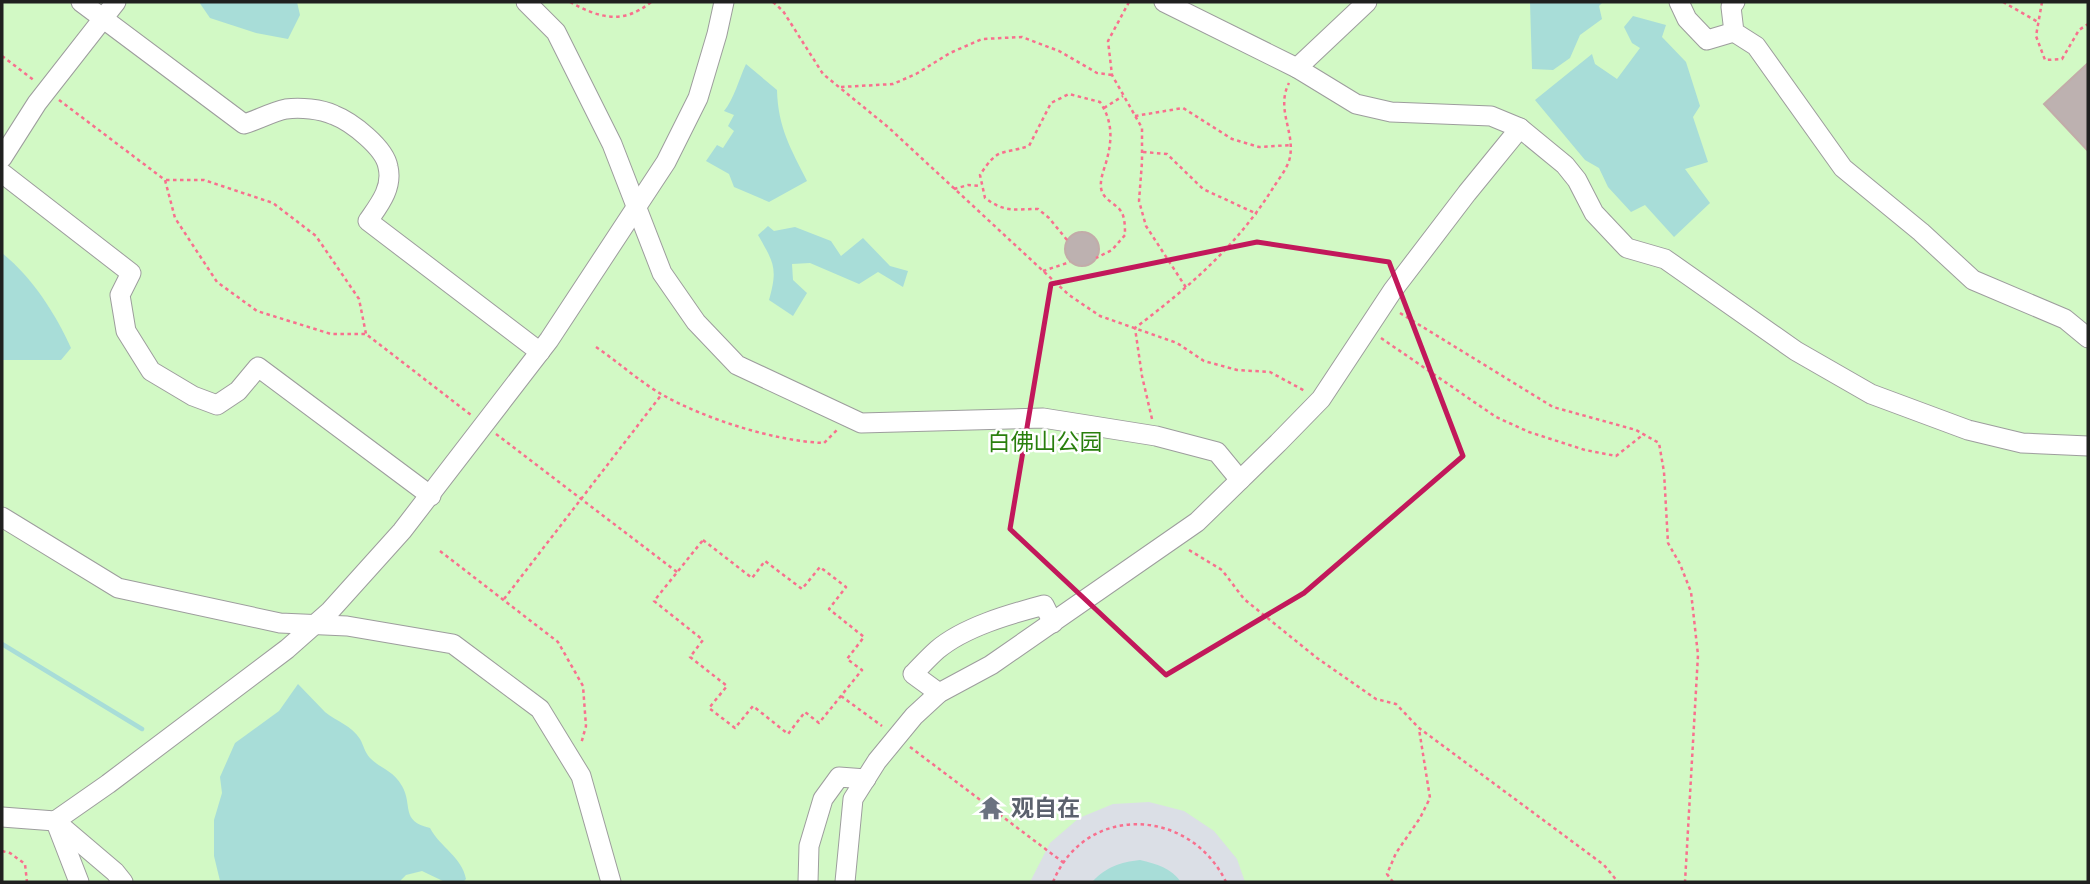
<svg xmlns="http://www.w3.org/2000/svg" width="2090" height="884" font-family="Barlow,'Noto Sans SC',sans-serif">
	<rect width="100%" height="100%" fill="#f1eae7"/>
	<rect fill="#d2f9c5" x="2" y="2" width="2086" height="880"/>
	<polygon fill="#dbdfe6" points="1149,802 1184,811 1214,831 1237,859 1245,882 1030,882 1050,843 1079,818 1113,804"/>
	<g fill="#a8ddd8">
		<polygon points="199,2 297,2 300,15 288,39 256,33 210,18"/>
		<polygon points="1530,2 1603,2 1599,6 1602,19 1580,35 1570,58 1553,70 1532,69"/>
		<polygon points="1633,16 1666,25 1662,37 1686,62 1700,106 1693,117 1708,162 1685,169 1710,203 1674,237 1645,205 1631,212 1608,187 1599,168 1585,160 1535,100 1592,54 1595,64 1617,79 1640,48 1632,43 1624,27"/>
		<path d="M746 64 777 90C778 128 791 149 807 181L769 202 734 187 729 174 706 161 717 145 723 148 734 131 728 126 734 115 724 111C734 99 739 79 746 64Z"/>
		<path d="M768 226 774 231 795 227 831 241 841 256 863 238 890 266 908 271 903 287 878 272 859 284 810 263 792 264 793 280 807 293 793 316 769 300C778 268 774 263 758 235Z"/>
		<path d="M2 253C32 277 55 313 71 348L61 360H2Z"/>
		<path d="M298 684C307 693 316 703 325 712 336 721 352 726 360 739 364 746 364 751 370 758 381 769 393 770 402 786 413 805 400 821 430 828 440 847 462 857 466 879L463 882H445L422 871 406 875 399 882 220 881 214 856V820L222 793 220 777 235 743 279 711Z"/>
		<path d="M1140 860C1157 864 1171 868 1181 882H1092C1106 867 1120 862 1140 860Z"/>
	</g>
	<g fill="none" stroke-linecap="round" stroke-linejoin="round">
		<polyline stroke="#a8ddd8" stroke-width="4.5" points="2,644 142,729"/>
	</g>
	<g fill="#bdb1b0" stroke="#c2aca9" stroke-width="2">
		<polygon points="2088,63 2088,151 2044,104"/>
		<circle cx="1082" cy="249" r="17"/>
	</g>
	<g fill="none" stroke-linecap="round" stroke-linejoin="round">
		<g stroke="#9d9d9d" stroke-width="21">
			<g id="minor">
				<path d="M81 2 244 124C257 120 272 112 286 109 300 107 321 109 334 115 352 122 385 148 388 167 393 188 379 205 368 221L540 352"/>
				<polyline points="526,2 556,32 612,144 662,273 696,322 737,365 861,423 1043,418 1156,436 1217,452 1240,480"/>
				<polyline points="1164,2 1297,68 1356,104 1391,112 1491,116 1520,128 1565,165 1577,180 1594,213 1627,248 1665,259 1796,351 1871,394 1968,430 2022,443 2088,446"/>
				<polyline points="1679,2 1687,19 1707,40 1734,32"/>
				<polyline points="1735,2 1731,7 1734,32 1756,46 1843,168 1921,232 1973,280 2065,319 2088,338"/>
				<polyline points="1297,68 1367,2"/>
				<polyline points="2,158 37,103 116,2"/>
				<polyline points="2,173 131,273 120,295 126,331 151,371 193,396 217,405 238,391 258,367 431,496"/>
				<polyline points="2,517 118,588 280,623 347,626 453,644 540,709 581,776 611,882"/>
				<path d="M939 693 913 674C921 666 928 658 937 650 964 627 1010 614 1044 605L1053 623"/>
				<polyline points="2,817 55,821 108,784 287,649 330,611 402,531 549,340 666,162 698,98 717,34 724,2"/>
				<polyline points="55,821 115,872 123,882"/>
				<polyline points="57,825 79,882"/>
				<polyline points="808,882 809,846 823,799 839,777 866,779"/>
				<polyline points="845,882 853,799 877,761 914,716 939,693 991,665 1197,522 1278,443 1321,399 1393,290 1467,193 1520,128"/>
			</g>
		</g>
		<g stroke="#f8708e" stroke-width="2.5" stroke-dasharray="3.5 3.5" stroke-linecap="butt">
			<path d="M570 2C599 18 623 25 651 2"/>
			<polyline points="773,2 783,11 823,74 888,127 1069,295 1100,316 1177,343 1204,361 1237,370 1270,372 1305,391"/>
			<polyline points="1129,2 1108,41 1112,75 1142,128 1142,162 1139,201 1146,226 1187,289"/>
			<polyline points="2003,2 2038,22"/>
			<polyline points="2042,2 2036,36 2045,60 2062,59 2079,30 2088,24"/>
			<polyline points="2,56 35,81"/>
			<polyline points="841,87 893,84 916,74 950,53 982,39 1022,37 1059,51 1097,73 1112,75"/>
			<polyline points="59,100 165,180 175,218 217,282 257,311 331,334 366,334 471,415"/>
			<polyline points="1104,108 1123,96"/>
			<polyline points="1135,116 1183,108 1232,139 1259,147 1292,145"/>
			<polyline points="1143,152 1167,154 1203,189 1257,214"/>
			<polyline points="166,180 204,180 273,203 316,236 359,299 366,334"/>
			<polyline points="954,189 968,185 981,186"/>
			<path d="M1067 240 1049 218 1038 209C1015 209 1005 213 985 198L980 175C998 147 1000 155 1029 146L1051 103 1069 94 1100 102C1114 123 1112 143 1105 166 1103 172 1100 181 1101 188 1103 201 1117 203 1122 213 1125 219 1125 228 1125 235L1112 250 1096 258"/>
			<polyline points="1043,271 1070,262"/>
			<polyline points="1400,313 1553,407 1636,430 1659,443 1664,472 1668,543 1680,564 1691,592 1698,655 1685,882"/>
			<polyline points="1381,338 1496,417 1529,432 1585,450 1616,456 1644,434"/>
			<path d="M596 347C618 362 639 381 661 394 705 419 774 441 824 443L837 430"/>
			<path d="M1152 419 1142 376 1135 328C1189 287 1236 247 1273 188 1278 180 1286 170 1289 161 1297 134 1275 110 1289 83"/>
			<polyline points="496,434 677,572"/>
			<polygon points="703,540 752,578 765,561 802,589 820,567 846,587 829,609 864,637 847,659 862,670 819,723 805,712 788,734 753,706 735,728 709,708 727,686 690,657 703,640 654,601"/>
			<polyline points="1189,550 1222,570 1244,599 1317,658 1376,699 1396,704 1419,728 1604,865 1618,882"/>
			<polyline points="440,551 558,642 583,686 586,726 581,744"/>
			<polyline points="504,599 662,394"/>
			<polyline points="841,696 882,726"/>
			<polyline points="910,747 1064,863"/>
			<polyline points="2,851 10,853 25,864 27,882"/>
			<path d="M1053 882C1085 803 1190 807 1226 882"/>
			<polyline points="1393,882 1387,874 1396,853 1420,818 1430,798 1419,729"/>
		</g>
		<use href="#minor" stroke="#fff" stroke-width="19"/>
	</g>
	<path fill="none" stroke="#c2185b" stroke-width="5" stroke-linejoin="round" d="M1257 242 1389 262 1463 456 1304 593 1166 675 1010 529 1051 284Z"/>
	<defs>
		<g id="temple-bare" transform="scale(1.89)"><path d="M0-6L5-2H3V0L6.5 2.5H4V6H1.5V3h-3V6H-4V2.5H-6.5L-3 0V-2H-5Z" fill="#6b7280" stroke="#fff" stroke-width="2.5" paint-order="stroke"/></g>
	</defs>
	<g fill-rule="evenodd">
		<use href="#temple-bare" x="991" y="808"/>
	</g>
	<g text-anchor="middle" stroke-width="5" stroke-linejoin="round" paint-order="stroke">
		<g font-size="23" fill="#297f0d" stroke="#fff">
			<text x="1045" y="450">白佛山公园</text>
		</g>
		<g font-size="23" font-weight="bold" fill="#5b616d" stroke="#fff" text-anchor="start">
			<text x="1011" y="816">观自在</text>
		</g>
	</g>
	<rect width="2090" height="884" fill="none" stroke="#202020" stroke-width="7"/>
</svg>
